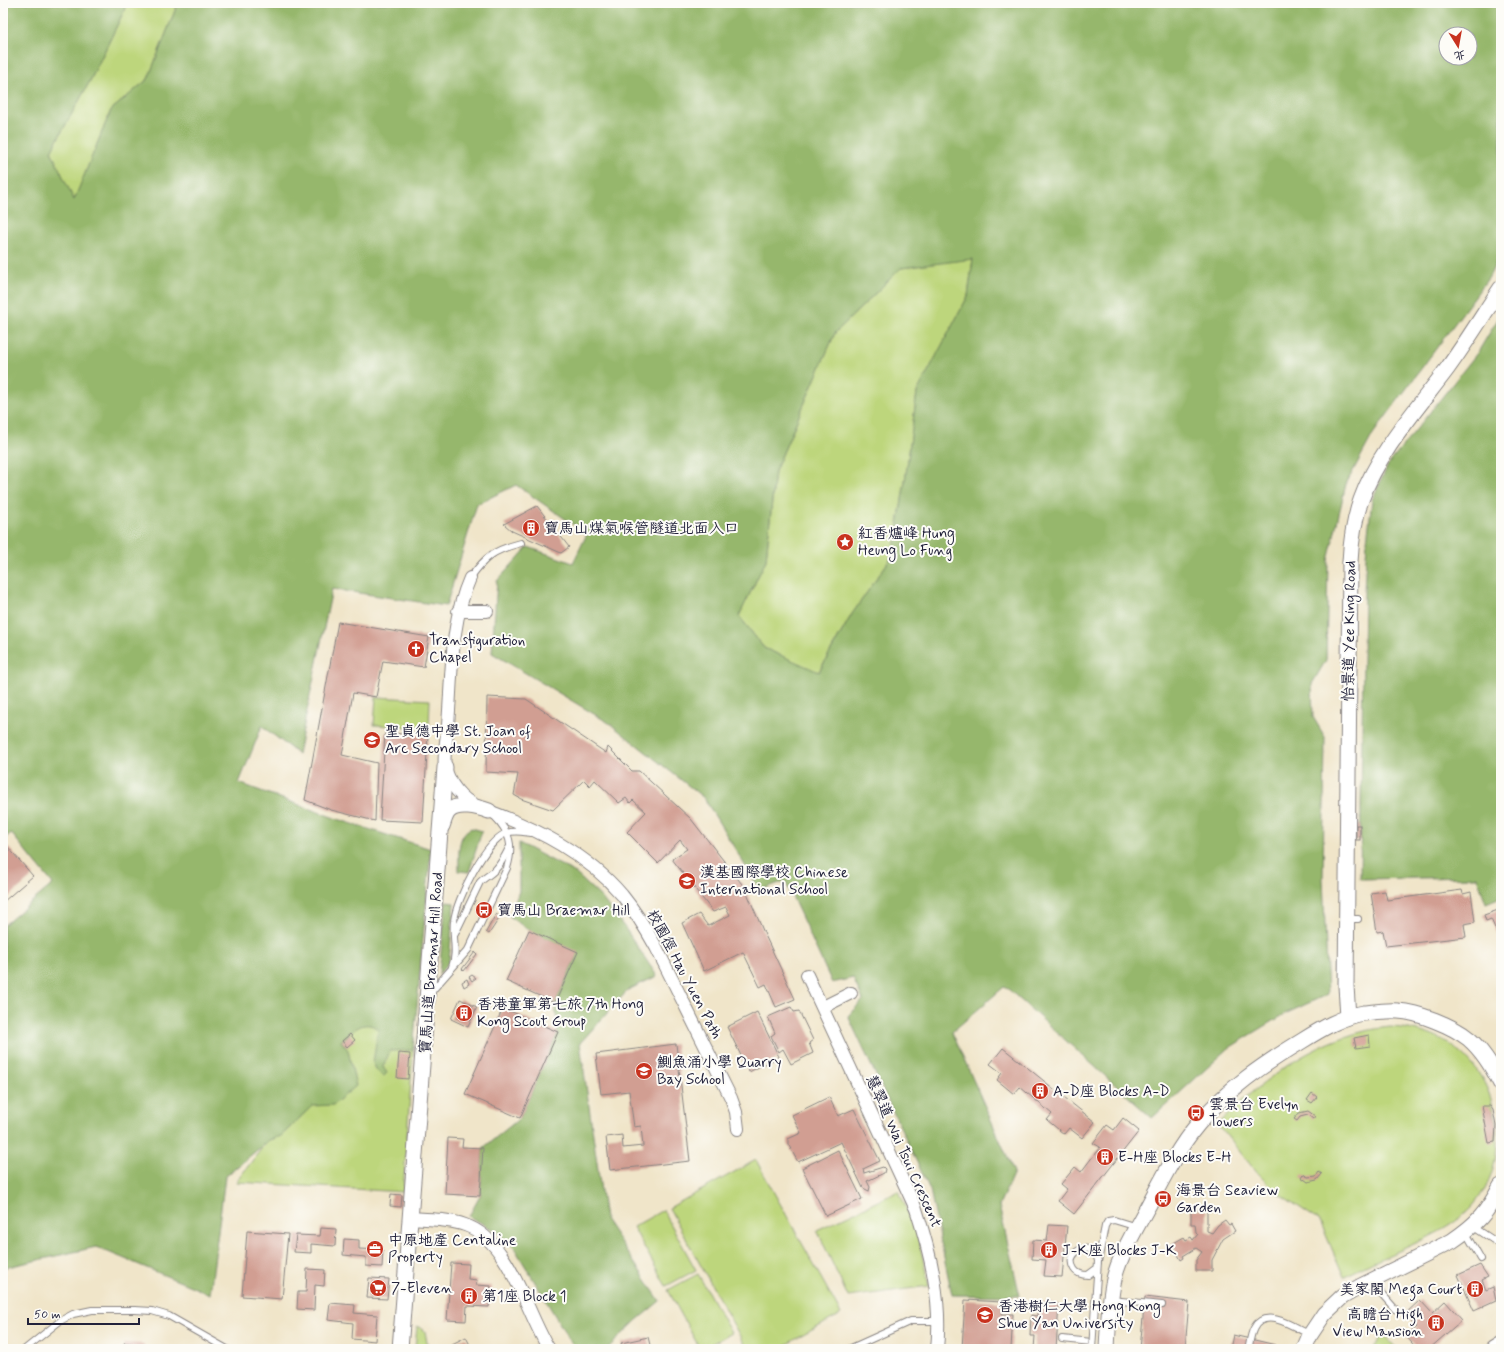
<svg xmlns="http://www.w3.org/2000/svg" width="1504" height="1352" font-family="Mynerve,'LXGW WenKai TC',sans-serif">
	<rect width="100%" height="100%" fill="#fdfcf7"/>
	<filter id="ink" filterUnits="userSpaceOnUse"><feTurbulence type="fractalNoise" baseFrequency=".025" numOctaves="2"/><feDisplacementMap in="SourceGraphic" scale="8" xChannelSelector="R" yChannelSelector="G"/><feConvolveMatrix kernelMatrix="1 2 1 2 8 2 1 2 1" color-interpolation-filters="sRGB"/></filter>
	<filter id="wash" filterUnits="userSpaceOnUse"><feTurbulence type="fractalNoise" baseFrequency=".012" numOctaves="4" result="noise"/><feDisplacementMap in="SourceGraphic" scale="16" xChannelSelector="R" yChannelSelector="G"/><feGaussianBlur stdDeviation="0.9" result="paint"/><feColorMatrix in="noise" values="0 0 0 0 0 0 0 0 0 0 0 0 0 0 0 0 0 1.4 0 .05"/><feComposite in="paint" operator="in"/></filter>
	<g filter="url(#wash)">
		<rect width="100%" height="100%" fill="#f0e5c9"/>
		<g fill="#bdd67c" stroke="#707c5c">
			<polygon points="126,3 178,3 148,79 111,110 74,201 51,151 90,81 124,11"/>
			<polygon points="973,258 968,296 917,393 905,481 893,555 852,614 818,673 764,648 739,616 766,560 775,471 835,333 901,268"/>
			<polygon points="376,697 430,700 429,728 374,725"/>
			<polygon points="311,1004 416,1010 403,1192 236,1182 265,1144 269,1140 281,1136 337,1082"/>
			<path d="M1390 1027C1454 1030 1495 1072 1497 1135 1498 1162 1489 1188 1471 1208 1452 1228 1426 1238 1401 1250 1382 1258 1362 1267 1344 1277L1320 1221 1275 1191 1258 1174 1218 1125C1262 1077 1324 1033 1390 1027Z"/>
			<polygon points="756,1160 841,1314 778,1349 747,1349 669,1208"/>
			<polygon points="899,1191 918,1236 929,1286 848,1297 817,1230"/>
			<polygon points="663,1210 696,1270 666,1286 633,1227"/>
			<polygon points="698,1274 731,1333 702,1349 700,1349 668,1290"/>
			<polygon points="417,1326 425,1331 428,1349 415,1349"/>
			<polygon points="1383,1334 1397,1349 1375,1349"/>
		</g>
		<g fill="#96b76c" stroke="#5c6c54" fill-rule="evenodd">
			<path d="M3 3H126L124 11 90 81 51 151 74 200 111 110 148 79 178 3H1501V252L1489 277 1373 434 1346 484 1328 561 1326 660 1312 684 1313 717 1325 737 1323 879 1328 994 1285 1014 1229 1048 1152 1118 1005 986 952 1032 1014 1172 999 1206 1020 1296 952 1295 930 1190 848 1016 863 1000 853 978 832 983 785 881 760 890 704 798 609 723 492 653 497 581 528 547 573 563 587 534 516 485 477 504 446 606 332 589 298 754 262 726 239 783 340 820 431 849 413 1050 390 1051 383 1067 387 1073 384 1076 377 1071 373 1063 378 1029C363 1018 353 1031 341 1041L348 1050 356 1086 333 1105 312 1106 281 1136 269 1140 225 1177 210 1294 96 1247 3 1268V926L53 884 11 833 3 840ZM1446 34H1470V58H1446ZM973 259 968 296 917 392 905 481 893 555 852 614 819 672 764 648 739 616 766 560 775 471 835 333 901 268Z"/>
			<polygon points="1501,314 1501,897 1486,903 1477,877 1360,879 1364,590 1367,541 1372,500 1388,465 1478,352"/>
			<path d="M472 828 482 831 469 872 459 871C459 858 456 833 472 828Z"/>
			<polygon points="519,843 574,872 601,897 625,928 657,976 628,990 580,1043 605,1219 660,1301 637,1320 607,1349 575,1349 515,1249 497,1232 469,1216 480,1196 483,1148 520,1118 558,1032 555,1003 578,953 529,930 510,917 519,891"/>
			<polygon points="446,902 454,903 449,962 439,974"/>
		</g>
		<g id="blocks">
			<g fill="#d19e92">
				<polygon points="537,506 569,547 561,553 512,531 504,524"/>
				<polygon points="338,622 429,637 424,667 383,661 376,697 353,693 342,755 377,763 375,821 331,810 305,800"/>
				<polygon points="487,697 526,699 606,753 608,747 632,771 639,771 691,819 745,888 764,933 795,999 776,1007 766,984 760,987 743,952 704,971 682,923 699,914 708,926 730,915 726,907 713,912 672,859 687,849 680,840 658,863 627,832 646,812 633,800 630,803 626,798 619,803 595,780 590,786 584,780 553,810 521,799 514,795 518,774 486,772"/>
				<polygon points="385,733 428,735 423,822 380,820"/>
				<rect x="1356" y="825" width="4" height="15"/>
				<polygon points="7,846 33,876 3,902 3,849"/>
				<polygon points="1462,890 1463,894 1471,892 1475,922 1464,924 1466,937 1386,946 1383,931 1377,932 1371,893 1385,891 1387,900"/>
				<polygon points="1501,909 1501,942 1491,919 1486,921 1484,915"/>
				<polygon points="496,914 500,917 489,934 486,932"/>
				<polygon points="529,930 578,952 555,1003 506,981"/>
				<polygon points="475,952 477,954 464,971 462,969"/>
				<polygon points="472,975 476,978 472,981 469,977"/>
				<polygon points="467,979 469,984 464,987 462,982"/>
				<polygon points="460,999 477,1007 468,1027 451,1019"/>
				<polygon points="791,1007 794,1012 799,1011 813,1040 809,1043 813,1053 791,1064 783,1049 779,1052 771,1036 775,1033 768,1017"/>
				<polygon points="503,1008 558,1032 520,1118 465,1094"/>
				<polygon points="757,1012 779,1057 749,1072 727,1027"/>
				<polygon points="350,1034 355,1040 347,1047 342,1041"/>
				<polygon points="1369,1035 1370,1046 1356,1048 1354,1038"/>
				<polygon points="676,1044 690,1161 610,1170 606,1137 622,1135 623,1148 643,1146 641,1126 634,1127 629,1091 601,1094 596,1054"/>
				<polygon points="1003,1048 1095,1122 1082,1138 1069,1128 1064,1134 1047,1120 1052,1114 1020,1087 1014,1094 997,1080 1002,1073 990,1064"/>
				<polygon points="399,1053 410,1054 408,1079 397,1078"/>
				<polygon points="1312,1093 1317,1097 1312,1103 1307,1100"/>
				<polygon points="829,1097 838,1116 854,1109 880,1161 863,1169 864,1173 883,1167 885,1169 884,1173 867,1181 870,1187 869,1191 863,1188 841,1142 798,1162 788,1144 788,1139 801,1133 792,1115"/>
				<polygon points="1482,1106 1490,1106 1493,1110 1496,1126 1495,1142 1489,1143"/>
				<polygon points="1308,1111 1315,1116 1313,1119 1308,1115 1300,1117 1297,1121 1294,1119 1299,1113"/>
				<polygon points="1123,1118 1139,1131 1074,1214 1058,1201 1067,1189 1061,1184 1075,1167 1081,1172 1100,1147 1093,1143 1107,1125 1114,1130"/>
				<polygon points="448,1138 463,1139 462,1147 483,1148 480,1196 445,1194"/>
				<polygon points="838,1150 862,1199 826,1216 802,1168"/>
				<polygon points="1319,1172 1322,1174 1317,1180 1308,1182 1301,1177 1303,1174 1308,1177 1316,1176"/>
				<polygon points="391,1194 402,1195 401,1207 390,1206"/>
				<polygon points="1191,1210 1207,1210 1207,1231 1212,1233 1218,1225 1225,1220 1229,1225 1231,1224 1235,1231 1223,1239 1212,1260 1212,1271 1196,1271 1196,1260 1202,1252 1196,1248 1183,1256 1184,1258 1181,1260 1172,1244 1184,1237 1186,1240 1191,1237 1193,1240 1198,1234 1196,1232 1195,1224 1191,1224"/>
				<polygon points="1049,1225 1067,1226 1062,1277 1044,1276 1046,1260 1032,1259 1033,1240 1047,1241"/>
				<polygon points="321,1228 336,1229 335,1246 311,1244 311,1253 294,1252 296,1235 320,1236"/>
				<polygon points="247,1231 288,1234 282,1299 242,1296"/>
				<polygon points="344,1239 359,1240 359,1249 383,1250 382,1267 366,1266 366,1257 343,1255"/>
				<polygon points="451,1263 469,1264 468,1279 477,1280 476,1285 491,1286 489,1307 467,1306 466,1321 447,1320"/>
				<polygon points="1501,1263 1501,1275 1497,1265"/>
				<polygon points="1480,1265 1488,1277 1482,1280 1486,1290 1493,1287 1496,1301 1474,1311 1458,1275"/>
				<polygon points="307,1269 325,1270 324,1286 315,1285 314,1310 297,1309 298,1292 306,1292"/>
				<polygon points="369,1278 389,1279 387,1299 367,1298"/>
				<polygon points="1145,1297 1189,1302 1185,1349 1140,1349"/>
				<polygon points="965,1300 1002,1302 1002,1314 1013,1314 1011,1349 962,1349"/>
				<polygon points="1420,1300 1432,1313 1445,1301 1462,1320 1429,1349 1417,1349 1406,1336 1417,1327 1405,1314"/>
				<polygon points="1038,1302 1059,1304 1056,1349 1034,1349 1035,1336 1030,1336 1031,1315 1037,1316"/>
				<polygon points="330,1303 355,1305 354,1313 377,1315 375,1341 352,1339 353,1323 328,1320"/>
				<polygon points="1233,1335 1276,1345 1274,1349 1230,1349"/>
				<polygon points="466,1337 472,1349 449,1349 448,1346"/>
				<polygon points="648,1337 651,1349 623,1349 621,1343"/>
				<polygon points="124,1343 144,1344 144,1349 124,1349"/>
			</g>
		</g>
	</g>
	<g filter="url(#ink)">
		<use href="#blocks" fill-opacity="0" stroke="#898482" stroke-width="1"/>
		<g fill="none" stroke-linecap="round" stroke-linejoin="round">
			<g stroke="#898482" stroke-width="8">
				<g id="service">
					<path d="M470 578C486 556 494 550 521 543"/>
					<polyline points="1346,919 1358,919"/>
					<path d="M455 934 480 882C485 877 490 875 495 870 501 864 505 856 509 848"/>
					<path d="M452 967C458 951 452 937 454 921 456 900 486 839 507 833 514 830 523 832 531 833"/>
					<path d="M431 992 468 950 507 868C514 846 510 832 494 816"/>
					<polyline points="1472,1226 1501,1245"/>
					<polyline points="1465,1231 1481,1259"/>
					<polyline points="1098,1262 1105,1226 1108,1221 1114,1220 1137,1227"/>
					<polyline points="1374,1280 1381,1293 1395,1309"/>
					<polyline points="1111,1300 1162,1305"/>
					<polyline points="1062,1339 1092,1342"/>
					<path d="M1249 1346C1250 1340 1251 1333 1254 1328 1265 1306 1296 1328 1310 1335"/>
					<polyline points="25,1349 60,1321 73,1314 92,1310 135,1310 152,1311 169,1316 227,1349"/>
					<polyline points="849,1349 911,1321 939,1321"/>
				</g>
			</g>
			<g stroke="#898482" stroke-width="14">
				<g id="minor">
					<path d="M470 578C450 623 452 676 448 725 447 735 443 759 445 767 449 784 462 800 477 806"/>
					<polyline points="458,611 487,611"/>
					<path d="M489 811C539 830 587 854 622 895 635 911 646 929 656 947L731 1098 736 1112 738 1129"/>
					<path d="M807 975 916 1209C931 1255 942 1301 937 1349"/>
					<polyline points="823,1007 851,993"/>
					<path d="M410 1218C428 1219 448 1219 465 1225 510 1240 526 1312 549 1349"/>
				</g>
			</g>
			<g stroke="#898482" stroke-width="17">
				<g id="tertiary">
					<path d="M442 826C444 821 445 815 449 811 458 802 478 807 489 811"/>
					<path d="M1348 1017 1346 986 1350 562C1351 541 1354 520 1361 500 1378 452 1417 409 1447 369 1466 343 1483 315 1501 288"/>
					<polyline points="400,1349 445,767"/>
					<path d="M1107 1349C1108 1328 1109 1305 1113 1284 1117 1260 1135 1230 1147 1208 1162 1180 1177 1149 1198 1124 1227 1089 1264 1064 1302 1041 1321 1029 1341 1017 1364 1013 1374 1012 1387 1010 1398 1011 1418 1012 1453 1026 1469 1039 1483 1051 1493 1068 1501 1084"/>
					<path d="M1304 1349 1310 1335 1324 1314 1342 1297 1361 1286 1452 1241C1477 1224 1487 1213 1501 1186"/>
					<polyline points="1493,1349 1501,1344"/>
				</g>
			</g>
			<use href="#service" stroke="#fff" stroke-width="6"/>
			<use href="#minor" stroke="#fff" stroke-width="12"/>
			<use href="#tertiary" stroke="#fff" stroke-width="15"/>
			<g stroke="#898482" stroke-width="8" stroke-linecap="butt">
				<path id="service-bridge" d="M1092 1349 1098 1261C1093 1237 1063 1252 1074 1269 1077 1274 1082 1275 1088 1275L1096 1269"/>
			</g>
			<use href="#service-bridge" stroke="#fff" stroke-width="6"/>
		</g>
	</g>
	<defs>
		<g id="building-disc" transform="scale(0.9)"><circle r="9.5" fill="#c8321e" stroke="#fdfcf7"/><path d="M-4-6H4V6H1V3H-1V6H-4ZM-2.5-4.3h1.7v1.8h-1.7ZM.8-4.3h1.7v1.8H.8ZM-2.5-1h1.7V.8h-1.7ZM.8-1h1.7V.8H.8Z" fill="#fff"/></g>
		<g id="sight-disc" transform="scale(0.9)"><circle r="9.5" fill="#c8321e" stroke="#fdfcf7"/><path d="M0-6L1.8-2.2L6-1.7L2.9 1.2L3.7 5.4L0 3.3L-3.7 5.4L-2.9 1.2L-6-1.7L-1.8-2.2Z" fill="#fff"/></g>
		<g id="church-disc" transform="scale(0.9)"><circle r="9.5" fill="#c8321e" stroke="#fdfcf7"/><path d="M-1.2-6h2.4v3.5h3.3v2.4h-3.3V6h-2.4V-.1h-3.3v-2.4h3.3Z" fill="#fff"/></g>
		<g id="school-disc" transform="scale(0.9)"><circle r="9.5" fill="#c8321e" stroke="#fdfcf7"/><path d="M0-5L7-2L0 1L-7-2ZM-4 1L0 2.5L4 1V4Q0 6-4 4Z" fill="#fff"/></g>
		<g id="bus-disc" transform="scale(0.9)"><circle r="9.5" fill="#c8321e" stroke="#fdfcf7"/><path d="M-5-6H5V4H4V6H2V4H-2V6H-4V4H-5ZM-3.5-4V0h7V-4ZM-3.5 1.2v1.5H-2V1.2ZM2 1.2v1.5H3.5V1.2Z" fill="#fff"/></g>
		<g id="office-disc" transform="scale(0.9)"><circle r="9.5" fill="#c8321e" stroke="#fdfcf7"/><path d="M-6-3h4V-5.5h4V-3h4V5H-6ZM-1-4.5V-3h2v-1.5ZM-6 0V1H6V0Z" fill="#fff"/></g>
		<g id="supermarket-disc" transform="scale(0.9)"><circle r="9.5" fill="#c8321e" stroke="#fdfcf7"/><path d="M-6-5.5h2.5l.6 2H6L4.5 2H-2.5L-4.4-4H-6ZM-1.5 3.2a1.3 1.3 0 1 0 .1 0ZM3 3.2a1.3 1.3 0 1 0 .1 0Z" fill="#fff"/></g>
		<g id="university-disc" transform="scale(0.9)"><circle r="9.5" fill="#c8321e" stroke="#fdfcf7"/><path d="M0-5L7-2L0 1L-7-2ZM-4 1L0 2.5L4 1V4Q0 6-4 4Z" fill="#fff"/></g>
	</defs>
	<g fill-rule="evenodd">
		<use href="#building-disc" x="531" y="528"/>
		<use href="#sight-disc" x="845" y="542"/>
		<use href="#church-disc" x="416" y="649"/>
		<use href="#school-disc" x="372" y="740"/>
		<use href="#school-disc" x="687" y="881"/>
		<use href="#bus-disc" x="484" y="910"/>
		<use href="#building-disc" x="464" y="1013"/>
		<use href="#school-disc" x="644" y="1071"/>
		<use href="#building-disc" x="1040" y="1091"/>
		<use href="#bus-disc" x="1196" y="1113"/>
		<use href="#building-disc" x="1105" y="1157"/>
		<use href="#bus-disc" x="1163" y="1199"/>
		<use href="#office-disc" x="375" y="1249"/>
		<use href="#building-disc" x="1049" y="1250"/>
		<use href="#supermarket-disc" x="378" y="1288"/>
		<use href="#building-disc" x="1475" y="1289"/>
		<use href="#building-disc" x="469" y="1296"/>
		<use href="#university-disc" x="985" y="1315"/>
		<use href="#building-disc" x="1436" y="1323"/>
	</g>
	<g text-anchor="middle" stroke-width="4" stroke-linejoin="round" paint-order="stroke">
		<g font-size="15" fill="#22223b" stroke="#fdfcf7" text-anchor="start">
			<text x="544" y="533">寶馬山煤氣喉管隧道北面入口</text>
			<text x="858" y="538">紅香爐峰 Hung<tspan x="858" dy="17">Heung Lo Fung</tspan></text>
			<text x="429" y="645">Transfiguration<tspan x="429" dy="17">Chapel</tspan></text>
			<text x="385" y="736">聖貞德中學 St. Joan of<tspan x="385" dy="17">Arc Secondary School</tspan></text>
			<text x="700" y="877">漢基國際學校 Chinese<tspan x="700" dy="17">International School</tspan></text>
			<text x="497" y="915">寶馬山 Braemar Hill</text>
			<text x="477" y="1009">香港童軍第七旅 7th Hong<tspan x="477" dy="17">Kong Scout Group</tspan></text>
			<text x="657" y="1067">鰂魚涌小學 Quarry<tspan x="657" dy="17">Bay School</tspan></text>
			<text x="1053" y="1096">A-D座 Blocks A-D</text>
			<text x="1209" y="1109">雲景台 Evelyn<tspan x="1209" dy="17">Towers</tspan></text>
			<text x="1118" y="1162">E-H座 Blocks E-H</text>
			<text x="1176" y="1195">海景台 Seaview<tspan x="1176" dy="17">Garden</tspan></text>
			<text x="388" y="1245">中原地產 Centaline<tspan x="388" dy="17">Property</tspan></text>
			<text x="1062" y="1255">J-K座 Blocks J-K</text>
			<text x="391" y="1293">7-Eleven</text>
			<text x="1462" y="1294" text-anchor="end">美家閣 Mega Court</text>
			<text x="482" y="1301">第1座 Block 1</text>
			<text x="998" y="1311">香港樹仁大學 Hong Kong<tspan x="998" dy="17">Shue Yan University</tspan></text>
			<text x="1423" y="1319" text-anchor="end">高瞻台 High<tspan x="1423" dy="17">View Mansion</tspan></text>
		</g>
		<g font-size="15" fill="#22223b" stroke="#fdfcf7">
			<text transform="translate(1349 631) rotate(-89)" y="5">怡景道 Yee King Road</text>
			<text transform="translate(431 963) rotate(-86)" y="5">寶馬山道 Braemar Hill Road</text>
			<text transform="translate(685 974) rotate(62)" y="5">校園徑 Hau Yuen Path</text>
			<text transform="translate(904 1151) rotate(66)" y="5">慧翠道 Wai Tsui Crescent</text>
		</g>
	</g>
	<rect width="1504" height="1352" fill="none" stroke="#fdfcf7" stroke-width="16"/>
	<g transform="translate(1458 46) rotate(169)"><circle r="19" fill="#fdfcf7" stroke="#a5a5ac"/>
	<path d="M0-3L7 15L0 10L-7 15Z" fill="#c8321e"/>
	<text y="-6" font-size="11" font-weight="bold" text-anchor="middle" fill="#22223b">北</text>
	</g>
	<path d="M28 1318v6h111v-6" fill="none" stroke="#22223b" stroke-width="2"/>
	<text x="34" y="1318" font-size="12" fill="#22223b" stroke="#fdfcf7" stroke-width="3" paint-order="stroke">50 m</text>
</svg>
